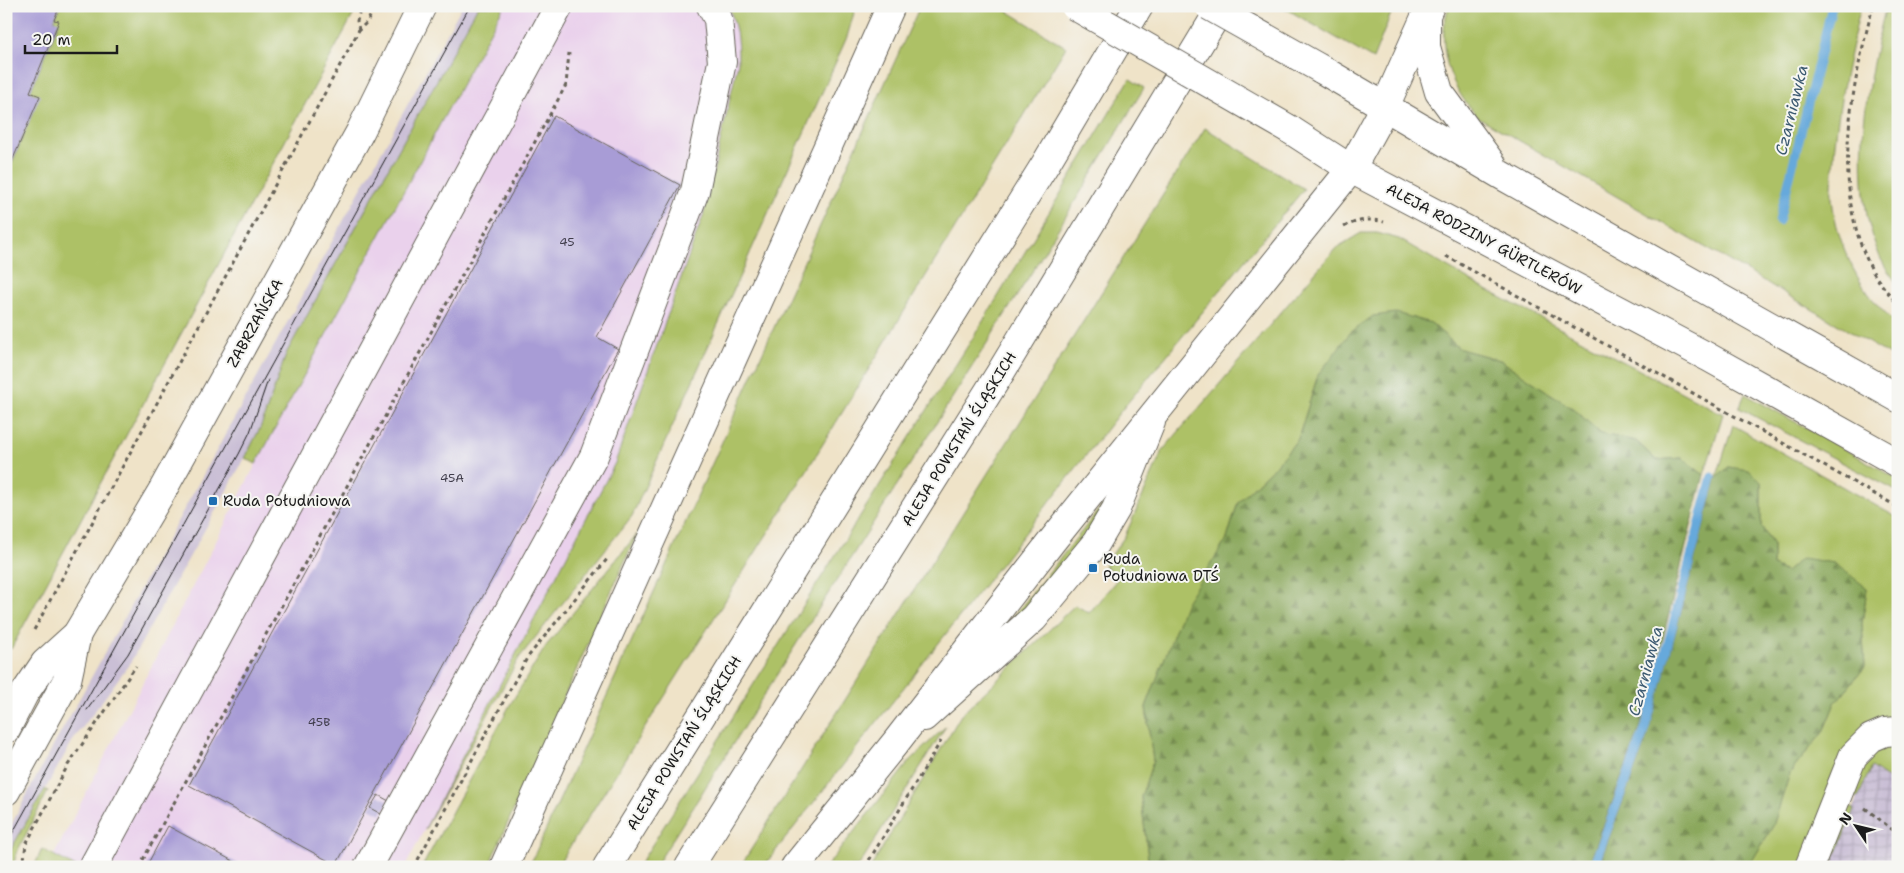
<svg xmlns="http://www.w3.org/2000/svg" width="1904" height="873" font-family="'Shantell Sans',sans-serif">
	<defs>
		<pattern id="industrial-grid" width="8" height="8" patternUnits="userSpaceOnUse" patternTransform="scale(1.25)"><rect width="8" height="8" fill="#cabfd6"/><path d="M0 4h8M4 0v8" fill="none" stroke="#ada4b7"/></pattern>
		<pattern id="forest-firs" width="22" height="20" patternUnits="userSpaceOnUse" patternTransform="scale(1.25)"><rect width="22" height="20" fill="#8aa75b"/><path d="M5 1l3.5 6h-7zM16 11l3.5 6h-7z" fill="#70874a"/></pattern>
	</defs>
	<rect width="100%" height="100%" fill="#f6f6f2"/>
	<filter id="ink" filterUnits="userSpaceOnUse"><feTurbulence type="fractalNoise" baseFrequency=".02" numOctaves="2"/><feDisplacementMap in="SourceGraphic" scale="10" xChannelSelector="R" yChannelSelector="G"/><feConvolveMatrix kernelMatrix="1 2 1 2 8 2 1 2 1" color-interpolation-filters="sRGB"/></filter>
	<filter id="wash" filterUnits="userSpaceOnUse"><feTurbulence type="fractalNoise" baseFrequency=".0096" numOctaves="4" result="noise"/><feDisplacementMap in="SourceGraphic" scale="20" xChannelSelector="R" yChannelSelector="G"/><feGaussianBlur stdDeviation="1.12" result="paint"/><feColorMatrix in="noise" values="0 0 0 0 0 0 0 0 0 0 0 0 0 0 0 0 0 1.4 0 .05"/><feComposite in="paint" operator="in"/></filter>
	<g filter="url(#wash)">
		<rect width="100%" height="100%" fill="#efe3c8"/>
		<polygon fill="#ead1ec" points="504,6 728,6 735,21 739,39 738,63 704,213 615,463 405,867 76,867 54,855 256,464"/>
		<polygon fill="url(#industrial-grid)" points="1870,767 1898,786 1898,867 1831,867"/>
		<polygon fill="#cabfd6" points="462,6 478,6 287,352 261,426 250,449 130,663 72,742 6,858 6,835 33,783"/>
		<g fill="#adc166" stroke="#646e41">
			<polygon points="60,6 358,6 11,649 6,644 6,164 11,166 39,96 30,92 59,22 54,20"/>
			<polygon points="478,6 504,6 256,464 245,458 261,426 287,352"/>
			<path d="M728 6H856L847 37 632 516 519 658 425 829 615 463 704 213 738 63C738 41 737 26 728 6Z"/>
			<polygon points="920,6 999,6 1066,47 788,501 557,867 529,867"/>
			<polygon points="1281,6 1394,6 1373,59"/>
			<path d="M1449 6H1861C1848 59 1836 114 1833 169 1833 178 1831 189 1832 199 1837 246 1861 295 1898 325V360L1757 277 1478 117C1450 88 1435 47 1449 6Z"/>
			<path d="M1886 6H1898V285C1891 275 1882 264 1878 252 1848 178 1867 81 1886 6Z"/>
			<polygon points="1130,79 1144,88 1032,272 655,867 638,867 974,336"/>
			<polygon points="1205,128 1304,189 1120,412 763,867 740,867"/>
			<polygon points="1361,233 1377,233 1399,239 1483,288 1723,414 1704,475 1682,458 1656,460 1636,441 1601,434 1575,410 1500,360 1460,349 1431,323 1318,375 1298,439 1275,466 1238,502 1227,539 1186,604 1146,707 1153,761 1141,797 1149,867 871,867 961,715 1075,605 1089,613 1120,576 1104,566 1125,536 1163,450 1336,248"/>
			<polygon points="1745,394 1898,479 1898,492 1739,408"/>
			<polygon points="1733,425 1898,518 1898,727 1883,728 1805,867 1753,867 1752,861 1773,826 1790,773 1823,732 1835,703 1865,667 1862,624 1867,588 1786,572 1773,566 1773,545 1761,526 1761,482 1729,467 1716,479"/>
			<polygon points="1106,501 1109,503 1025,616 998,636"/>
			<polygon points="637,534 488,867 422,867 511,703 546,646"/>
			<polygon points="946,726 858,867 826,867 910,761"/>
			<polygon points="1898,737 1898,786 1871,767 1858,798 1845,792 1858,761"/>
			<polygon points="45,789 48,791 17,852 13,867 6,867 6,858"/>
			<polygon points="1840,803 1854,809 1831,867 1815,867"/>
			<polygon points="42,849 76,867 34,867"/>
		</g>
		<g fill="url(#forest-firs)" stroke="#53623c">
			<polygon points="1396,313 1431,323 1460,349 1500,360 1575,410 1601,434 1636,441 1656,460 1682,458 1704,475 1640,729 1588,867 1149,867 1141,797 1153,761 1146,707 1186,602 1227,539 1238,502 1275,466 1298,439 1318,375 1350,333 1373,316"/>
			<polygon points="1728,467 1749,470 1761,482 1761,526 1773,545 1773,566 1786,572 1802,558 1834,563 1867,588 1862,624 1865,667 1835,703 1823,732 1790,773 1773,826 1752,861 1753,867 1598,867 1649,732 1716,479"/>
		</g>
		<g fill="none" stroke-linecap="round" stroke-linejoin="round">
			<g stroke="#66a9db" stroke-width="9">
				<polyline points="1779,221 1832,6"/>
				<polyline points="1593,867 1645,730 1712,477"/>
			</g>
		</g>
		<g id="blocks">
			<g fill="#a89cd6">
				<polygon points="13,6 60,6 54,20 59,21 30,92 40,96 10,166 6,164 6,23"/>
				<polygon points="554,116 680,185 597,337 618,349 336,865 189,785"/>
				<polygon points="378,795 389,801 381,814 370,808"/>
				<polygon points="168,826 244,867 146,867"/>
			</g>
		</g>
	</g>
	<g filter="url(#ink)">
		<use href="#blocks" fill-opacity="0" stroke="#666258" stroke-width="1"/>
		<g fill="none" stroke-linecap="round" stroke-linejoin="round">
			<g stroke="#666258" stroke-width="30">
				<g id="minor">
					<polyline points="924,717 1034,618 1096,543 1116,509 1151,422"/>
					<polyline points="6,729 24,694 45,663 77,634 162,491 360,132 422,6"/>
					<polyline points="6,791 67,680 77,634"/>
					<polyline points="93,867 559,6"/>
					<polyline points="368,867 594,456 695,191 722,62 718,19 711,6"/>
					<polyline points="1809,867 1853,756 1871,738 1885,732 1898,731"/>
				</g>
			</g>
			<g stroke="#666258" stroke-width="30">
				<g id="major">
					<polyline points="1426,19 1426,47 1439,92 1492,164"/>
					<polyline points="1321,69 1501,175 1898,398"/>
					<polyline points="1289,129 1351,169 1708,357 1898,463"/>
					<polyline points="504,867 891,6"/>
					<polyline points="607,867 1046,163 1139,6"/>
					<polyline points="689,867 999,375 1222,6"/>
					<polyline points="795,867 896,742 1052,541 1351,169 1385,107 1430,6"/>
				</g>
			</g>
			<g stroke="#666258" stroke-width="3" stroke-dasharray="4 4" stroke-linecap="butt">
				<path d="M1873 6C1851 90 1830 187 1871 268 1877 281 1889 293 1898 305"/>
				<polyline points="359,30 357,21 361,6"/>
				<path d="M1344 227C1357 220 1370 218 1384 222"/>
				<polyline points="1446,256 1898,507"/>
				<polyline points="34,630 359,30 367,22 376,6"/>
				<polyline points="1865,808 1898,834"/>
				<polyline points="23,867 26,844 68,765 136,666"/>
				<polyline points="139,867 566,85 569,53"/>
				<polyline points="414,867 527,658 608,558"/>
				<polyline points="865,867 941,741"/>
			</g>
			<use href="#minor" stroke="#fff" stroke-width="28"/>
			<use href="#major" stroke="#fff" stroke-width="28"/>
			<g stroke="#1c1c1c" stroke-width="1">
				<polyline points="87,710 128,654 239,454 250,432 268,380"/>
				<polyline points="6,845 470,6"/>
			</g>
			<g stroke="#666258" stroke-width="30" stroke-linecap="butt">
				<g id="major-bridge">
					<polyline points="1075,6 1289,129"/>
					<polyline points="1209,6 1321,69"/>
				</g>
			</g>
			<use href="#major-bridge" stroke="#fff" stroke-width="28"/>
		</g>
	</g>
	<g fill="#1f6fb2" stroke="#f6f6f2" stroke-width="2">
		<rect x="208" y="496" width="10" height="10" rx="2.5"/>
		<rect x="1088" y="563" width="10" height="10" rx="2.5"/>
	</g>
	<g text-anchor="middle" stroke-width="4" stroke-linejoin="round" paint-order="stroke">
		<g font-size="12" fill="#3f3c4a">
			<text x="567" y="246">45</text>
			<text x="452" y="482">45A</text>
			<text x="319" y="726">45B</text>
		</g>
		<g font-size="15" fill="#1c1c1c" stroke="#f6f6f2">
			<text transform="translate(1484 239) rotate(28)" y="5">ALEJA RODZINY GÜRTLERÓW</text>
			<text transform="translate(255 323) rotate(-61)" y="5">ZABRZAŃSKA</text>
			<text transform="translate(959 439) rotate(-58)" y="5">ALEJA POWSTAŃ ŚLĄSKICH</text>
			<text transform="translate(684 743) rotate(-58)" y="5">ALEJA POWSTAŃ ŚLĄSKICH</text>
		</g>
		<g font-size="15" fill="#1c1c1c" stroke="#f6f6f2" text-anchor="start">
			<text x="223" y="506">Ruda Południowa</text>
			<text x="1103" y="564">Ruda<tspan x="1103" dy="17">Południowa DTŚ</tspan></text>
		</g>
		<g font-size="16" font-style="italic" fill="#3d5b72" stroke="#f6f6f2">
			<text transform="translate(1791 110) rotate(-76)" y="6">Czarniawka</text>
			<text transform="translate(1645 671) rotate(-75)" y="6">Czarniawka</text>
		</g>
	</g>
	<rect width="1904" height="873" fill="none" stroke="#f6f6f2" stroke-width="25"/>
	<g transform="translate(1856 826) rotate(305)" stroke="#f6f6f2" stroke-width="4" paint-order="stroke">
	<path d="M0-4L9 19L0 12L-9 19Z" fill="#1c1c1c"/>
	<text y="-8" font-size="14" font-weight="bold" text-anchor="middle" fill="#1c1c1c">N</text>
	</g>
	<path d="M25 45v8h92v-8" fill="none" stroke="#1c1c1c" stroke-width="2.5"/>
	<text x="32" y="45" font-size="15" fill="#1c1c1c" stroke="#f6f6f2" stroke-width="4" paint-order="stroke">20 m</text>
</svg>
